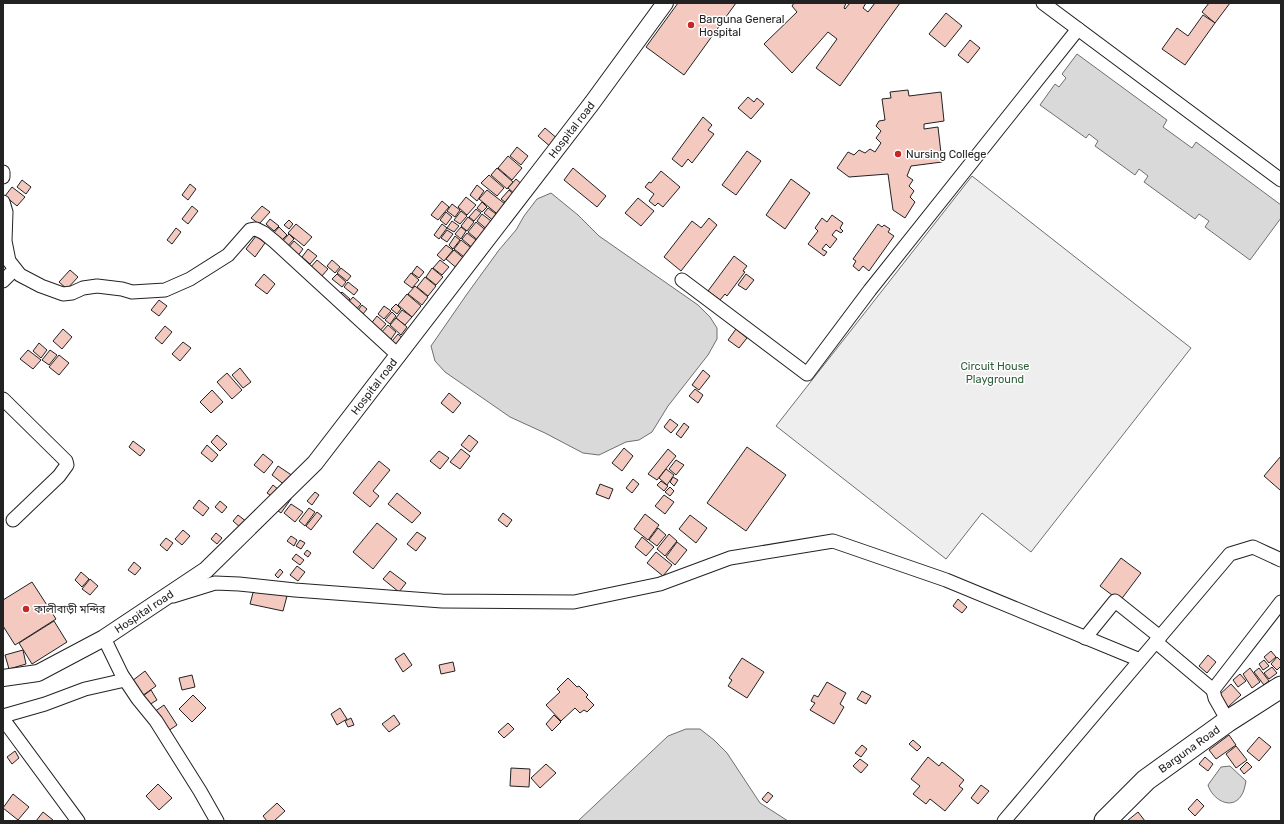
<svg xmlns="http://www.w3.org/2000/svg" width="1284" height="824" font-family="Rubik,'Noto Sans Bengali',sans-serif">
	<rect width="100%" height="100%" fill="#fff"/>
	<polygon fill="#eee" stroke="#6f6f6f" points="972,176 1191,348 1031,552 982,513 946,559 776,426"/>
	<g fill="#d9d9d9" stroke="#6f6f6f">
		<polygon points="1077,54 1167,120 1163,127 1192,148 1196,142 1281,205 1281,218 1250,260 1205,227 1209,221 1199,214 1195,219 1144,182 1148,176 1139,169 1135,175 1095,146 1098,141 1089,134 1086,138 1040,105 1055,84 1059,87 1066,78 1062,74"/>
		<polygon points="551,193 578,215 599,236 698,305 710,317 717,328 717,339 708,355 668,406 652,432 639,440 626,442 599,455 583,453 545,433 510,417 445,372 435,361 431,346 467,294 499,250 516,230 524,216 537,199"/>
		<polygon points="686,729 700,729 714,740 727,753 760,803 788,821 578,821 668,736"/>
		<path d="M1230 766 1246 781C1245 786 1244 792 1241 796 1231 811 1212 799 1208 785L1221 767Z"/>
	</g>
	<g fill="#f3c9c0" stroke="#222">
		<polygon points="678,3 736,3 684,75 646,47"/>
		<polygon points="794,3 846,3 844,8 845,9 850,3 866,3 863,8 868,12 875,3 900,3 840,86 816,68 837,39 828,32 792,73 764,44 797,12 792,6"/>
		<polygon points="1209,3 1230,3 1215,23 1202,12"/>
		<polygon points="946,13 962,26 945,47 929,34"/>
		<polygon points="1203,15 1215,23 1185,65 1162,49 1177,28 1188,36"/>
		<polygon points="970,40 980,48 968,63 958,55"/>
		<polygon points="908,90 909,96 941,92 944,121 924,124 924,129 938,127 942,162 911,166 907,176 913,180 909,186 914,191 910,197 915,202 905,218 893,210 888,174 849,177 837,168 848,152 854,155 859,150 865,153 870,149 875,152 881,143 876,138 881,131 876,126 879,121 885,120 882,99 891,98 890,92"/>
		<polygon points="748,97 754,102 757,98 764,104 751,119 738,108"/>
		<polygon points="703,117 712,125 708,130 714,134 692,163 688,159 682,167 672,159"/>
		<polygon points="545,128 559,140 552,148 538,136"/>
		<polygon points="517,147 528,156 521,165 510,156"/>
		<polygon points="747,151 761,161 736,195 722,185"/>
		<polygon points="508,156 522,168 512,180 498,168"/>
		<polygon points="497,168 513,182 507,189 491,175"/>
		<polygon points="573,168 606,196 597,207 564,180"/>
		<polygon points="661,171 680,187 663,207 658,203 655,206 649,201 654,194 645,187 649,182 651,183"/>
		<polygon points="489,175 504,188 497,196 481,183"/>
		<polygon points="516,179 525,187 517,196 508,188"/>
		<polygon points="791,179 810,193 785,229 766,215"/>
		<polygon points="22,180 31,187 26,194 17,187"/>
		<polygon points="190,184 196,189 188,200 182,195"/>
		<polygon points="477,185 484,191 477,201 470,195"/>
		<polygon points="12,187 25,197 17,206 5,196"/>
		<polygon points="487,190 509,207 501,217 479,199"/>
		<polygon points="509,190 517,197 510,206 501,199"/>
		<polygon points="466,197 476,205 467,215 458,207"/>
		<polygon points="638,198 654,211 641,226 625,213"/>
		<polygon points="442,201 449,207 438,220 431,215"/>
		<polygon points="482,202 487,207 482,212 477,208"/>
		<polygon points="452,204 460,210 455,217 447,211"/>
		<polygon points="192,206 198,211 188,224 182,219"/>
		<polygon points="262,206 270,212 259,224 251,218"/>
		<polygon points="488,208 500,217 495,222 484,213"/>
		<polygon points="476,209 481,213 474,221 469,217"/>
		<polygon points="461,211 467,216 460,224 454,220"/>
		<polygon points="446,212 452,217 446,225 440,220"/>
		<polygon points="482,214 495,224 489,231 477,221"/>
		<polygon points="832,215 843,223 840,228 843,231 841,233 836,230 832,235 837,239 830,248 826,244 822,249 827,252 824,256 808,244 818,231 815,228 822,218 827,222"/>
		<polygon points="468,217 474,222 467,231 461,226"/>
		<polygon points="709,218 717,225 681,271 664,257 692,221 701,228"/>
		<polygon points="270,219 279,226 274,231 266,224"/>
		<polygon points="289,220 293,224 289,229 284,225"/>
		<polygon points="452,221 459,226 454,232 447,228"/>
		<polygon points="476,222 488,232 480,242 468,232"/>
		<polygon points="296,224 312,237 304,246 288,233"/>
		<polygon points="442,224 447,228 439,239 434,235"/>
		<polygon points="878,224 882,227 884,225 890,229 888,232 894,236 869,271 863,266 859,271 853,266 856,261 853,259"/>
		<polygon points="279,227 287,235 281,241 273,234"/>
		<polygon points="461,227 466,231 461,239 455,234"/>
		<polygon points="176,228 181,232 172,244 167,240"/>
		<polygon points="447,230 453,234 447,242 441,238"/>
		<polygon points="467,233 480,243 475,250 462,239"/>
		<polygon points="289,234 294,239 286,248 280,244"/>
		<polygon points="256,236 265,243 255,257 246,249"/>
		<polygon points="455,236 460,240 453,249 449,245"/>
		<polygon points="461,240 475,251 468,260 454,249"/>
		<polygon points="294,241 303,249 297,257 287,249"/>
		<polygon points="446,245 453,250 444,261 437,255"/>
		<polygon points="308,249 317,256 310,264 302,257"/>
		<polygon points="454,250 467,261 459,270 446,259"/>
		<polygon points="734,256 747,266 743,271 745,272 727,296 725,294 720,300 708,291"/>
		<polygon points="317,260 328,269 321,277 310,268"/>
		<polygon points="332,260 340,267 335,273 327,266"/>
		<polygon points="440,260 449,267 442,275 433,268"/>
		<polygon points="417,266 424,272 419,278 412,273"/>
		<polygon points="341,268 351,276 347,281 337,273"/>
		<polygon points="432,268 443,277 436,285 426,277"/>
		<polygon points="70,270 78,277 67,289 59,282"/>
		<polygon points="411,273 419,280 412,288 404,282"/>
		<polygon points="264,274 275,284 267,294 255,285"/>
		<polygon points="337,274 346,282 342,287 332,279"/>
		<polygon points="746,274 754,280 746,290 738,285"/>
		<polygon points="425,277 436,286 428,296 417,287"/>
		<polygon points="348,282 358,290 354,295 344,287"/>
		<polygon points="415,286 428,297 422,305 408,294"/>
		<polygon points="342,292 350,299 346,304 337,297"/>
		<polygon points="407,294 421,306 412,317 398,305"/>
		<polygon points="353,297 361,304 354,312 346,305"/>
		<polygon points="159,300 167,306 159,316 151,310"/>
		<polygon points="396,304 401,309 397,314 391,309"/>
		<polygon points="362,305 367,309 363,314 358,310"/>
		<polygon points="384,306 391,311 384,319 378,314"/>
		<polygon points="402,310 412,317 405,325 396,318"/>
		<polygon points="392,312 396,316 390,324 385,320"/>
		<polygon points="377,316 386,324 378,333 370,325"/>
		<polygon points="396,318 407,327 401,335 390,325"/>
		<polygon points="388,325 396,332 389,342 380,334"/>
		<polygon points="165,326 172,332 162,344 155,338"/>
		<polygon points="63,329 72,337 62,349 53,341"/>
		<polygon points="736,329 747,338 739,348 728,340"/>
		<polygon points="398,334 406,341 400,348 392,341"/>
		<polygon points="183,342 191,348 180,361 172,354"/>
		<polygon points="39,343 47,350 41,358 33,351"/>
		<polygon points="28,350 41,360 33,369 20,359"/>
		<polygon points="50,350 57,355 49,365 42,360"/>
		<polygon points="59,355 69,363 59,375 49,367"/>
		<polygon points="240,368 251,382 243,388 232,375"/>
		<polygon points="703,370 710,376 699,390 692,385"/>
		<polygon points="227,373 242,390 232,399 217,382"/>
		<polygon points="695,389 703,395 698,403 689,396"/>
		<polygon points="212,390 223,402 211,413 200,402"/>
		<polygon points="449,393 461,403 453,413 441,403"/>
		<polygon points="670,419 678,425 671,433 664,427"/>
		<polygon points="684,423 689,427 681,438 676,434"/>
		<polygon points="217,435 227,444 220,451 211,442"/>
		<polygon points="469,435 478,442 470,452 461,445"/>
		<polygon points="133,441 145,450 140,456 129,447"/>
		<polygon points="207,445 218,455 212,462 201,453"/>
		<polygon points="747,447 786,475 746,531 707,503"/>
		<polygon points="624,448 633,456 622,471 612,463"/>
		<polygon points="461,449 470,456 460,469 450,462"/>
		<polygon points="668,449 676,456 657,480 648,474"/>
		<polygon points="439,451 449,458 440,469 430,461"/>
		<polygon points="263,454 273,462 264,473 254,465"/>
		<polygon points="1281,456 1281,489 1280,490 1264,476"/>
		<polygon points="676,460 684,465 676,475 669,469"/>
		<polygon points="379,461 390,470 373,491 379,496 370,507 353,493"/>
		<polygon points="278,466 293,476 286,486 272,475"/>
		<polygon points="666,469 674,475 667,485 659,478"/>
		<polygon points="673,477 678,480 674,486 670,482"/>
		<polygon points="633,479 639,484 632,493 626,488"/>
		<polygon points="661,481 668,486 664,491 657,485"/>
		<polygon points="600,484 613,489 609,499 596,494"/>
		<polygon points="273,485 279,490 273,497 267,493"/>
		<polygon points="670,487 674,491 670,496 665,492"/>
		<polygon points="315,492 319,495 312,505 307,501"/>
		<polygon points="397,493 421,513 412,523 388,504"/>
		<polygon points="285,494 291,499 281,513 274,508"/>
		<polygon points="664,495 674,502 665,514 655,506"/>
		<polygon points="199,500 209,508 203,516 193,508"/>
		<polygon points="220,501 227,507 222,513 215,507"/>
		<polygon points="291,504 303,512 295,522 284,513"/>
		<polygon points="309,508 315,512 305,526 299,521"/>
		<polygon points="317,512 322,516 311,530 306,526"/>
		<polygon points="503,513 512,520 507,527 498,520"/>
		<polygon points="645,514 659,525 648,540 634,529"/>
		<polygon points="238,515 247,522 242,529 233,521"/>
		<polygon points="690,515 707,528 696,543 679,529"/>
		<polygon points="377,523 397,539 373,569 353,552"/>
		<polygon points="658,528 666,535 657,546 649,540"/>
		<polygon points="183,530 190,536 182,545 175,539"/>
		<polygon points="417,532 426,538 416,551 407,544"/>
		<polygon points="216,533 222,538 217,544 211,539"/>
		<polygon points="669,534 677,541 665,556 657,549"/>
		<polygon points="291,536 297,540 294,546 287,541"/>
		<polygon points="642,537 654,547 646,556 635,547"/>
		<polygon points="166,538 173,543 167,551 160,545"/>
		<polygon points="300,540 305,543 301,549 296,546"/>
		<polygon points="677,542 687,550 675,565 666,557"/>
		<polygon points="307,550 311,553 308,557 304,554"/>
		<polygon points="656,552 672,565 663,576 647,563"/>
		<polygon points="296,554 304,560 300,565 292,559"/>
		<polygon points="1121,558 1141,573 1120,601 1100,586"/>
		<polygon points="134,562 141,568 135,575 128,570"/>
		<polygon points="297,566 305,572 298,581 290,575"/>
		<polygon points="280,569 283,572 278,578 275,575"/>
		<polygon points="390,571 406,583 399,592 383,579"/>
		<polygon points="81,572 89,579 82,587 75,580"/>
		<polygon points="90,579 98,586 90,595 82,589"/>
		<polygon points="32,582 56,619 15,645 3,626 3,600"/>
		<polygon points="254,589 287,596 283,611 250,604"/>
		<polygon points="958,599 967,607 962,613 953,606"/>
		<polygon points="54,621 67,642 32,664 19,643"/>
		<polygon points="23,650 26,664 9,669 5,655"/>
		<polygon points="1271,651 1276,657 1269,663 1264,657"/>
		<polygon points="404,653 412,665 403,672 395,659"/>
		<polygon points="1208,655 1216,662 1207,673 1199,666"/>
		<polygon points="1277,657 1281,661 1281,666 1277,670 1271,664"/>
		<polygon points="742,658 764,672 747,698 728,686 732,680 729,678"/>
		<polygon points="1264,660 1269,666 1263,670 1259,664"/>
		<polygon points="453,662 455,671 441,674 439,665"/>
		<polygon points="1272,667 1277,673 1269,679 1264,673"/>
		<polygon points="1250,668 1260,682 1252,688 1243,674"/>
		<polygon points="1259,668 1269,681 1264,685 1254,672"/>
		<polygon points="145,671 156,686 142,696 132,681"/>
		<polygon points="1240,674 1246,681 1238,687 1233,680"/>
		<polygon points="192,675 195,687 182,690 179,678"/>
		<polygon points="568,678 577,687 579,686 588,695 586,697 594,705 587,712 584,710 580,713 575,708 561,721 546,705 560,692 557,689"/>
		<polygon points="827,682 846,693 840,704 844,707 834,724 810,710 815,703 811,701 814,695 818,697"/>
		<polygon points="1231,684 1241,695 1228,707 1218,696"/>
		<polygon points="151,690 157,700 149,705 143,696"/>
		<polygon points="862,691 871,696 866,704 857,699"/>
		<polygon points="193,695 206,708 192,722 179,709"/>
		<polygon points="164,705 177,725 168,731 154,712"/>
		<polygon points="340,708 347,719 337,725 331,714"/>
		<polygon points="394,715 400,724 389,732 382,724"/>
		<polygon points="554,715 561,722 552,731 546,724"/>
		<polygon points="351,718 354,725 348,727 345,721"/>
		<polygon points="508,723 514,729 504,738 498,732"/>
		<polygon points="1229,735 1236,745 1216,759 1209,750"/>
		<polygon points="1259,737 1271,747 1259,761 1247,751"/>
		<polygon points="913,740 921,747 917,751 909,744"/>
		<polygon points="862,745 867,749 861,757 855,753"/>
		<polygon points="1236,746 1247,760 1236,768 1226,754"/>
		<polygon points="15,751 19,758 12,764 7,757"/>
		<polygon points="928,757 939,766 942,762 964,780 959,786 963,789 945,811 930,799 926,804 913,794 920,786 911,779"/>
		<polygon points="1205,757 1213,764 1208,771 1199,764"/>
		<polygon points="860,759 868,765 861,773 853,766"/>
		<polygon points="1247,762 1252,767 1244,774 1240,769"/>
		<polygon points="546,764 556,773 540,788 531,778"/>
		<polygon points="511,768 530,769 529,787 510,786"/>
		<polygon points="158,784 172,798 159,810 146,796"/>
		<polygon points="981,785 989,791 978,804 971,798"/>
		<polygon points="768,792 773,796 767,803 762,799"/>
		<polygon points="13,794 29,807 18,820 3,808"/>
		<polygon points="1197,799 1204,806 1195,816 1188,809"/>
		<polygon points="277,803 285,811 274,821 267,821 263,816"/>
		<polygon points="43,812 53,820 52,821 36,821"/>
		<polygon points="1138,812 1145,821 1127,821"/>
	</g>
	<g fill="none" stroke-linecap="round" stroke-linejoin="round">
		<g stroke="#222" stroke-width="15">
			<g id="minor">
				<polyline points="1043,3 1281,180"/>
				<polyline points="3,172 3,177"/>
				<polyline points="3,202 6,212 5,241 9,261 20,275 41,286 63,294 72,293 83,288 97,286 122,289 132,292 165,290 190,279 228,255 250,230 256,229 264,233 275,242 399,356"/>
				<polyline points="682,280 807,374 870,290 1078,29"/>
				<polyline points="3,281 15,269"/>
				<polyline points="3,399 66,461 67,465 59,476 13,520"/>
				<polyline points="173,596 215,583 239,584 295,590 442,601 574,602 660,584 730,558 833,541 946,580 1140,660"/>
				<polyline points="104,638 122,675 138,699 156,721 200,791 217,821"/>
				<polyline points="1085,638 1115,601 1160,637"/>
				<polyline points="1156,642 1213,690"/>
				<polyline points="3,716 45,704 85,689 125,680"/>
				<polyline points="3,719 78,821"/>
				<polyline points="1228,721 1215,698 1213,690 1281,602"/>
				<polyline points="1004,821 1230,554 1253,547 1281,560"/>
			</g>
		</g>
		<g stroke="#222" stroke-width="18">
			<g id="tertiary">
				<path id="s1" d="M3 678 38 673 104 638 206 570 315 463 592 103 665 3"/>
			</g>
		</g>
		<g stroke="#222" stroke-width="23">
			<g id="primary">
				<path id="s2" d="M1105 821 1146 780 1228 721 1281 687"/>
			</g>
		</g>
		<use href="#minor" stroke="#fff" stroke-width="13"/>
		<use href="#tertiary" stroke="#fff" stroke-width="16"/>
		<use href="#primary" stroke="#fff" stroke-width="21"/>
	</g>
	<g fill="#c62828" stroke="#fff" stroke-width="1.5">
		<circle cx="691" cy="25" r="4"/>
		<circle cx="898" cy="154" r="4"/>
		<circle cx="26" cy="609" r="4"/>
	</g>
	<g text-anchor="middle" stroke-width="3" stroke-linejoin="round" paint-order="stroke">
		<g font-size="11" fill="#222" stroke="#fff" text-anchor="start">
			<text x="699" y="23">Barguna General<tspan x="699" dy="13">Hospital</tspan></text>
			<text x="906" y="158">Nursing College</text>
			<text x="34" y="613">কালীবাড়ী মন্দির</text>
		</g>
		<g font-size="11" fill="#222" stroke="#fff">
			<text dy="4" stroke="none"><textPath href="#s1" startOffset="806">Hospital road</textPath></text>
			<text dy="4" stroke="none"><textPath href="#s1" startOffset="482">Hospital road</textPath></text>
			<text dy="4" stroke="none"><textPath href="#s1" startOffset="158">Hospital road</textPath></text>
			<text dy="4" stroke="none"><textPath href="#s2" startOffset="111">Barguna Road</textPath></text>
		</g>
		<g font-size="11" fill="#2f5e38" stroke="#fff">
			<text x="995" y="370">Circuit House<tspan x="995" dy="13">Playground</tspan></text>
		</g>
	</g>
	<rect width="1284" height="824" fill="none" stroke="#222222" stroke-width="8"/>
</svg>
